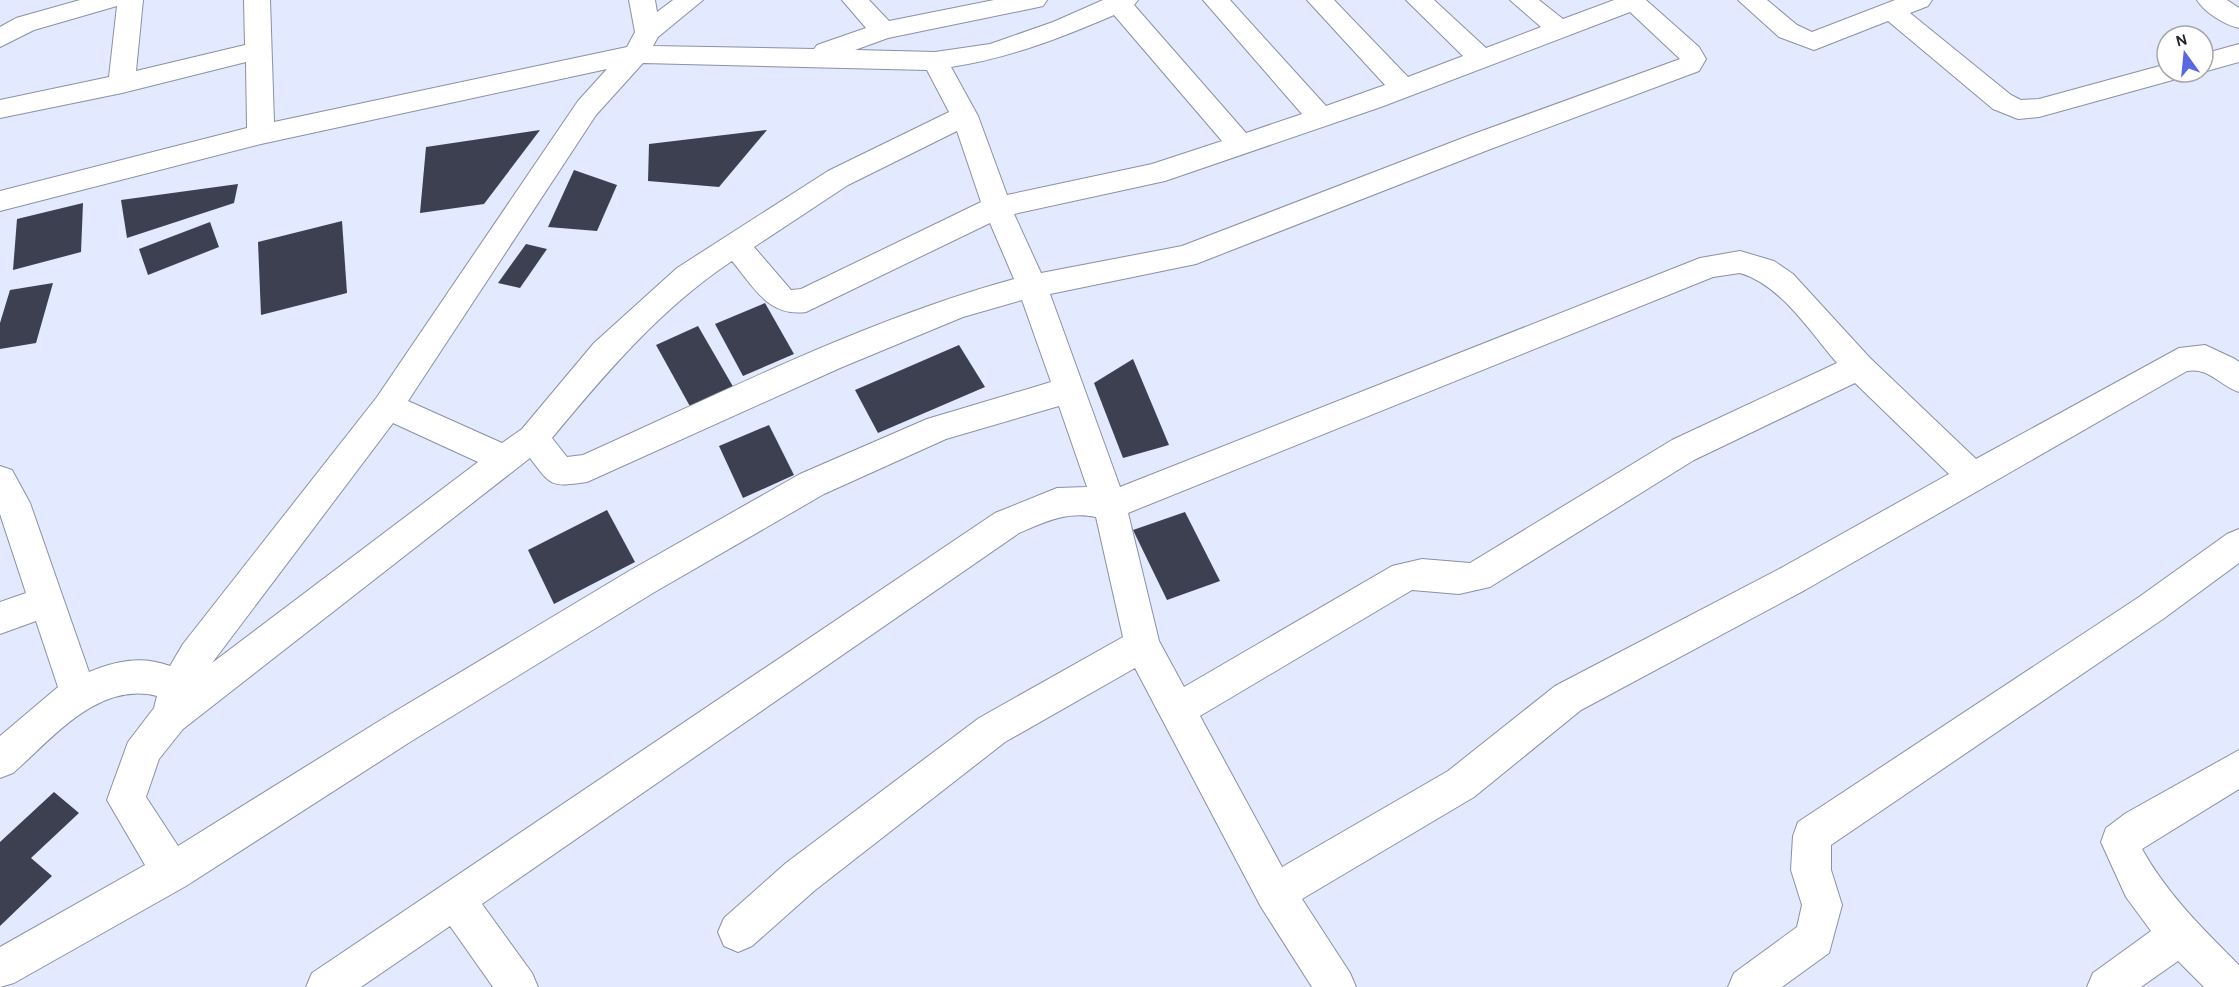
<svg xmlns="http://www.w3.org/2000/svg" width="2239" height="987" font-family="Karla,sans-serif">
	<rect width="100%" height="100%" fill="#e3e9fe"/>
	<g fill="#3c4051">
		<polygon points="540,130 484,204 420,213 426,147"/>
		<polygon points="767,130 719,187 648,181 649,144"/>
		<polygon points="574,170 617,185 597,231 548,227"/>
		<polygon points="238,184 234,203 127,238 121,200"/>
		<polygon points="83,203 81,252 13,270 17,219"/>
		<polygon points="342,221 347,293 261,315 258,242"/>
		<polygon points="210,222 219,247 148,275 139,249"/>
		<polygon points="526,244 547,249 520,288 498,283"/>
		<polygon points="53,283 36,343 0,349 0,323 10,290"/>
		<polygon points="765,303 794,354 743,376 715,324"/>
		<polygon points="698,326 735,390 692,410 656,345"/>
		<polygon points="959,345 985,387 878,433 855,390"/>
		<polygon points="1133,359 1169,445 1123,458 1094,383"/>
		<polygon points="769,425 794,475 743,498 719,446"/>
		<polygon points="607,510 635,562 554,604 528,550"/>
		<polygon points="1185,512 1220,581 1167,600 1133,530"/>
		<polygon points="54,792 79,813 31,858 52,876 0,926 0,842"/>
	</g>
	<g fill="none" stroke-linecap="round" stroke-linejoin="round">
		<g stroke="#8b90a4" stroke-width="2">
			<g id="minor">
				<path d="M80 0H143L136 71 245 45 244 0H270L274 122 627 47 635 32 629 0H655L657 12 673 0H703L658 37 653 46 814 49 817 45 866 28 842 0H869L889 21 994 0H1047L1043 6 1034 8 888 38 855 50 935 52 990 44 1053 22 1103 0H1138L1134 5 1246 133 1302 114 1203 0H1230L1326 106 1385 85 1307 0H1334L1408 77 1463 56 1406 0H1434L1486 48 1541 27 1510 0H1539L1563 19 1614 0H1646L1699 47 1706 59 1699 71 1488 150 1196 264 1050 294 1120 487 1700 258 1740 251 1774 261 1793 274 1870 358 1976 459 2179 348 2205 345 2235 359 2239 362V392C2219 385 2209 367 2187 371L1805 590 1581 710 1474 797 1302 899 1350 973 1356 987H1312L1261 907 1135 668 1005 742 814 891 752 946 738 952 724 946 718 932 724 918 786 863 979 718 1123 637 1096 517C1066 511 1045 522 1019 533L482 904 532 973 538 987H493L450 926 361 987H306L312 973 995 513 1057 488 1087 487 1059 406 946 439 824 494 653 593 410 742 186 886 14 983 0 987V947L145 865 107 800 128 742 154 708 157 696C98 681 53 738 13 773L0 778V736L58 687 36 621 0 634V602L26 593 0 514V466L12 470 30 503 89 672C116 661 141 655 170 666L183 644 377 397 578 101 607 69 261 144 0 211V191L247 128 246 62 122 93 0 118V100L109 77 117 6 34 30 0 47V27L16 18ZM1630 12 1680 59 1468 136 1182 246 1041 273 1014 214 1165 181 1381 107ZM1114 15 1222 141 1152 164 1007 195 978 116 951 67C1009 58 1061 38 1114 15ZM643 63 927 70 949 112 828 171 677 268 594 343 522 429 502 443 408 401 596 115ZM957 131 981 202 801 289 791 290 754 247 848 185ZM990 223 1014 279C865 320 724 392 583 455L567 457 552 438C606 373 661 308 732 261 754 287 768 317 806 312ZM1740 273C1781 285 1810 332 1837 363L1672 440 1470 563 1422 559 1392 566 1184 687 1159 641 1128 513 1713 277ZM1022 300 1051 382 927 419 800 474 629 571 384 718 178 846 146 797 159 759 183 729 530 458C552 487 551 487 587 482L840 368 963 317ZM1855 383 1949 474 1781 568 1555 686 1448 771 1282 867 1200 716 1412 590 1459 594 1490 587 1694 460ZM393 423 478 462 212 663Z"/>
				<polygon points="1738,0 1767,0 1797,25 1812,32 1895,0 1932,0 1928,6 1910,13 2011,95 2021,100 2039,99 2167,64 2167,72 2184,72 2180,78 2039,117 2018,119 1993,109 1888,21 1814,50 1779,37"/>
				<path d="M2197 0H2227L2239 8V28C2225 25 2205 13 2197 0Z"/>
				<polygon points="2239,44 2239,62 2203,72 2203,54"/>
				<polygon points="2239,529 2239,563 2163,619 1831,845 1831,870 1842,905 1829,953 1782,987 1728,987 1734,973 1797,927 1802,905 1791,870 1793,836 1798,822 2139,597 2227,534"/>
				<path d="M2239 750V789L2142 849C2167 894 2203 929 2239 965V987H2204L2178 961 2141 987H2087L2093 973 2151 931 2126 897 2101 842 2106 828 2126 813Z"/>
			</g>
		</g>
		<use href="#minor" fill="#fff" fill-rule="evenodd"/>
	</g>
	<g transform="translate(2185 54) rotate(345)"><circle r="28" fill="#ffffff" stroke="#a6a7aa" stroke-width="1.5"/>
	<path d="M0-4.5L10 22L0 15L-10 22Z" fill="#5a69e0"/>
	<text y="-9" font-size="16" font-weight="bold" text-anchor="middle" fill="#21232b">N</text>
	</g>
</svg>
